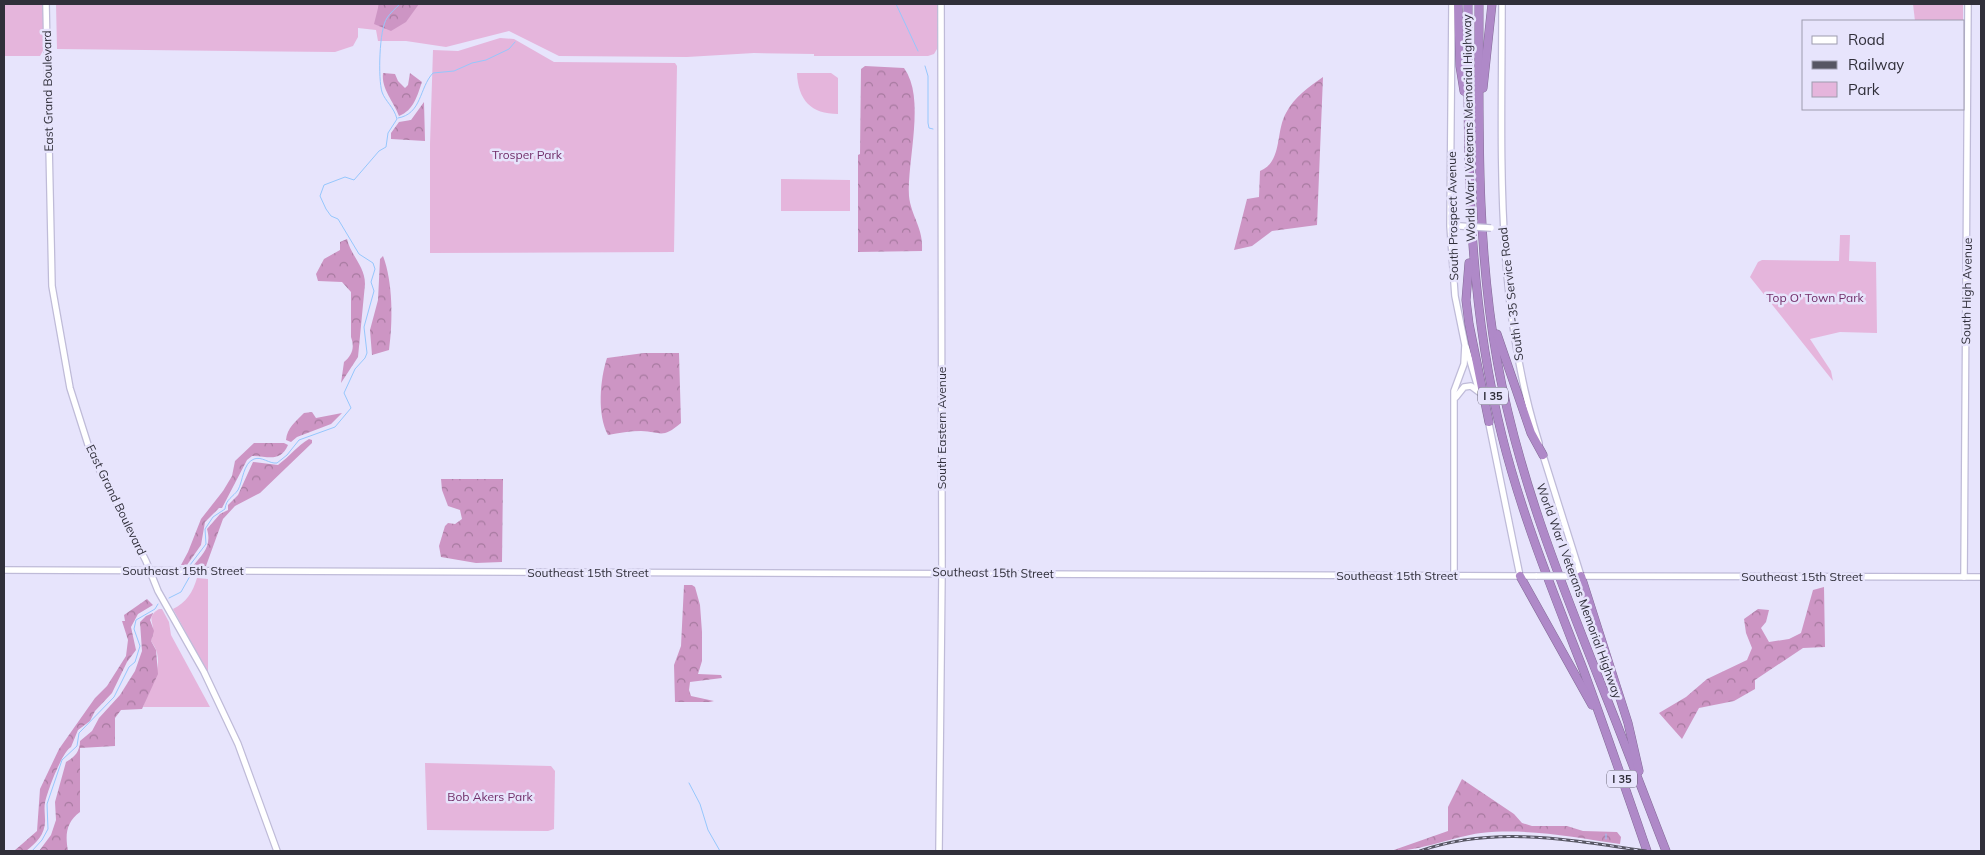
<svg xmlns="http://www.w3.org/2000/svg" width="1985" height="855" font-family="Mulish,sans-serif">
	<defs>
		<pattern id="forest-crowns" width="20" height="18" patternUnits="userSpaceOnUse" patternTransform="scale(1.25)"><rect width="20" height="18" fill="#cd95c4"/><path d="M2 6a3 3 0 1 1 6 0M12 15a3 3 0 1 1 6 0" fill="none" stroke="#a77aa0"/></pattern>
	</defs>
	<rect width="100%" height="100%" fill="#e7e4fc"/>
	<g fill="#e5b5dc">
		<polygon points="4,4 44,4 45,47 40,56 4,56"/>
		<polygon points="56,4 937,4 937,49 934,54 928,56 814,56 814,54 754,53 687,57 559,56 509,31 446,47 406,41 378,41 376,30 358,28 358,37 353,46 335,52 57,49"/>
		<polygon points="1913,4 1963,4 1963,21 1915,21"/>
		<polygon points="500,38 514,39 554,62 675,63 677,66 674,252 430,253 430,144 433,50 458,51"/>
		<path d="M797 73H831L838 78V114C811 114 798 100 797 73Z"/>
		<polygon points="781,179 850,180 850,211 781,211"/>
		<polygon points="1840,235 1850,235 1849,261 1876,262 1877,333 1840,332 1810,339 1831,371 1833,381 1750,277 1758,262 1762,260 1839,261"/>
		<path d="M197 578 208 579V673L173 609C186 603 193 592 197 578Z"/>
		<path d="M159 609H162L169 622 171 635 210 707H143C150 685 168 663 151 641 151 638 153 635 153 632 154 621 146 617 159 609Z"/>
		<polygon points="425,763 551,766 555,771 554,829 548,831 427,830"/>
	</g>
	<g fill="url(#forest-crowns)">
		<polygon points="379,4 419,4 406,22 391,31 374,24"/>
		<path d="M865 66 904 68C926 98 907 160 909 196 911 216 924 229 922 251L858 252V155L860 154 861 69Z"/>
		<path d="M383 73 395 74 398 81 405 88 408 85 410 73 422 82C417 96 414 110 399 116 394 102 381 89 383 73Z"/>
		<path d="M1323 77 1317 225 1272 231 1252 246 1234 250 1247 199 1259 197 1260 171C1283 161 1275 133 1286 113 1294 97 1309 87 1323 77Z"/>
		<polygon points="424,102 425,141 391,139 391,133 399,122 411,120"/>
		<path d="M347 239C351 256 365 266 365 284L358 357 341 383 344 362C352 355 355 348 351 337V292L342 282 318 281 316 274 324 259 340 250V242Z"/>
		<path d="M383 256C393 282 393 322 389 350L372 355 370 330 378 300 380 259Z"/>
		<path d="M644 353H679L681 423C662 439 662 432 641 431 630 431 619 433 608 435 597 415 600 379 607 358Z"/>
		<path d="M312 412 316 418 342 413 331 424 297 437 291 442 286 440C287 428 296 421 304 413Z"/>
		<path d="M309 439 312 440V443L260 493 235 506 223 519 206 566H193C203 554 212 546 207 529L220 514 228 510V505L238 495 253 462 278 465C290 456 297 446 309 439Z"/>
		<path d="M254 443H284L288 445C280 463 268 456 252 456L247 460 222 508H219L205 522 201 545 187 565H181L188 552 201 519 223 491 232 476 235 461Z"/>
		<polygon points="441,479 503,479 502,562 476,563 441,557 439,546 445,526 448,523 455,524 462,519 460,510 448,506 442,490"/>
		<polygon points="684,585 692,585 695,587 700,605 702,632 702,661 698,674 721,675 722,678 690,682 689,690 691,696 714,701 710,702 675,702 674,665 681,646"/>
		<polygon points="1824,587 1825,647 1803,648 1755,680 1755,689 1734,701 1699,708 1682,739 1659,713 1686,697 1707,679 1747,660 1752,648 1746,633 1744,619 1758,609 1769,610 1766,622 1761,628 1769,642 1789,639 1801,633 1813,590"/>
		<path d="M147 599 153 605 138 614 131 627 136 650 127 662 112 693 95 711 90 721 78 730 71 747C62 752 47 792 45 803 44 808 45 814 45 819 46 833 37 843 26 851H14L37 831 40 789 59 749 95 698 107 686 126 656 128 640 122 621H125L124 615Z"/>
		<path d="M153 613 150 620 154 631 151 641 156 650 158 674 142 709 121 710 115 718V746L80 748V812C66 822 65 835 68 851H39L51 835 56 820 55 802 66 762C75 757 80 751 80 741L92 731 99 718 120 695 135 671 142 651 140 622 146 616Z"/>
		<path d="M1462 779 1514 814 1522 823 1532 826H1567L1583 831 1617 832 1621 837 1620 844C1574 837 1528 828 1481 833 1451 837 1422 851 1391 851L1448 831V807Z"/>
	</g>
	<g fill="none" stroke-linecap="round" stroke-linejoin="round">
		<g stroke="#96c7fc" stroke-width="1">
			<polyline points="896,4 918,51"/>
			<polyline points="925,66 928,76 928,123 929,128 933,129"/>
			<path d="M398 118C422 114 419 88 433 73L454 71 472 63 486 60 509 49 515 42"/>
			<path d="M190 565 206 544 205 529 213 517 225 509C226 499 233 497 238 490 243 481 243 463 254 459 262 456 269 464 277 463L287 455 299 440 335 427 351 408 344 393 355 369 365 358 367 353 364 327 374 291 371 282 375 269 373 263 359 254 338 219 331 216 326 209 320 196 324 185 345 177 354 180 379 151 386 147 388 133 397 119C394 107 385 101 382 92 378 79 379 29 387 18 390 13 396 8 400 4"/>
			<polyline points="169,598 181,592 190,576"/>
			<polyline points="689,783 700,804 708,830 720,851"/>
			<polyline points="1606,839 1606,834"/>
			<polyline points="32,851 42,840 48,829 47,804 62,760 77,746 79,733 114,697 129,667 135,662 140,646 134,629 136,620 155,609 158,604"/>
		</g>
		<g stroke="#bfbbd8" stroke-width="8">
			<g id="secondary">
				<polyline points="46,4 52,286 70,388 90,451 146,561 158,591 204,672 238,744 277,851"/>
				<polyline points="1452,4 1450,226 1455,296 1465,345 1464,364 1454,391 1454,576"/>
				<path d="M1502 4C1502 152 1494 300 1539 443"/>
				<polyline points="1466,347 1479,391"/>
				<polyline points="1456,397 1464,387 1471,386 1479,392"/>
				<polyline points="1488,419 1520,576"/>
				<polyline points="1542,452 1581,576"/>
				<polyline points="4,570 1537,576"/>
				<polyline points="1570,576 1981,577"/>
				<polyline points="1964,577 1968,4"/>
				<polyline points="939,851 942,573 941,4"/>
			</g>
		</g>
		<g stroke="#836a96" stroke-width="9">
			<g id="highway">
				<polyline points="1458,4 1460,66 1464,91"/>
				<path d="M1468 4C1468 151 1466 292 1502 436 1522 516 1553 592 1583 669 1605 729 1626 790 1647 851"/>
				<path d="M1479 4C1479 123 1476 242 1497 360 1518 478 1563 588 1607 699 1627 749 1646 800 1666 851"/>
				<polyline points="1483,88 1492,4"/>
				<polyline points="1469,263 1466,300 1469,324 1489,422"/>
				<polyline points="1497,334 1531,433 1543,455"/>
				<polyline points="1520,576 1592,705"/>
				<polyline points="1581,576 1628,723 1639,771"/>
			</g>
		</g>
		<use href="#secondary" stroke="#fff" stroke-width="5.5"/>
		<use href="#highway" stroke="#af89c8" stroke-width="8"/>
		<g stroke="#575663" stroke-width="3">
			<path id="rail" d="M1420 851C1495 825 1570 840 1646 851"/>
		</g>
		<use href="#rail" stroke="#e7e4fc" stroke-width="1" stroke-dasharray="4" stroke-linecap="butt"/>
		<g stroke="#bfbbd8" stroke-width="8" stroke-linecap="butt">
			<g id="secondary-bridge">
				<polyline points="1460,226 1491,228"/>
				<polyline points="1537,576 1570,576"/>
			</g>
		</g>
		<use href="#secondary-bridge" stroke="#fff" stroke-width="5.5"/>
	</g>
	<g text-anchor="middle" stroke-width="5" stroke-linejoin="round" paint-order="stroke">
		<g fill="#e7e4fc" stroke="#676574" stroke-width="1">
			<rect x="1478" y="387.5" width="30" height="17" rx="4"/>
			<rect x="1607" y="770.5" width="30" height="17" rx="4"/>
		</g>
		<g font-size="11" font-weight="bold" fill="#302f3a">
			<text x="1493" y="400">I 35</text>
			<text x="1622" y="783">I 35</text>
		</g>
		<g font-size="12" fill="#302f3a" stroke="#e7e4fc">
			<text transform="translate(48 91) rotate(-91)" y="4">East Grand Boulevard</text>
			<text transform="translate(1469 128) rotate(-91)" y="4">World War I Veterans Memorial Highway</text>
			<text transform="translate(1453 216) rotate(-91)" y="4">South Prospect Avenue</text>
			<text transform="translate(1967 291) rotate(-89)" y="4">South High Avenue</text>
			<text transform="translate(1511 294) rotate(-97)" y="4">South I-35 Service Road</text>
			<text transform="translate(942 428) rotate(-90)" y="4">South Eastern Avenue</text>
			<text transform="translate(116 500) rotate(64)" y="4">East Grand Boulevard</text>
			<text x="183" y="575">Southeast 15th Street</text>
			<text x="588" y="577">Southeast 15th Street</text>
			<text transform="translate(993 573) rotate(1)" y="4">Southeast 15th Street</text>
			<text x="1397" y="580">Southeast 15th Street</text>
			<text x="1802" y="581">Southeast 15th Street</text>
			<text transform="translate(1579 591) rotate(70)" y="4">World War I Veterans Memorial Highway</text>
		</g>
		<g font-size="12" fill="#712e69" stroke="#e7e4fc">
			<text x="527" y="159">Trosper Park</text>
			<text x="1815" y="302">Top O' Town Park</text>
			<text x="490" y="801">Bob Akers Park</text>
		</g>
	</g>
	<rect width="1985" height="855" fill="none" stroke="#302f3a" stroke-width="10"/>
	<rect x="1802" y="20" width="162" height="90" fill="#e7e4fc" stroke="#9e9cae"/>
	<rect x="1812" y="36" width="25" height="8" fill="#ffffff" stroke="#9e9cae"/>
	<text x="1848" y="45" font-size="15" fill="#302f3a">Road</text>
	<rect x="1812" y="61" width="25" height="8" fill="#575663" stroke="#9e9cae"/>
	<text x="1848" y="70" font-size="15" fill="#302f3a">Railway</text>
	<rect x="1812" y="82" width="25" height="15" fill="#e5b5dc" stroke="#9e9cae"/>
	<text x="1848" y="95" font-size="15" fill="#302f3a">Park</text>
</svg>
